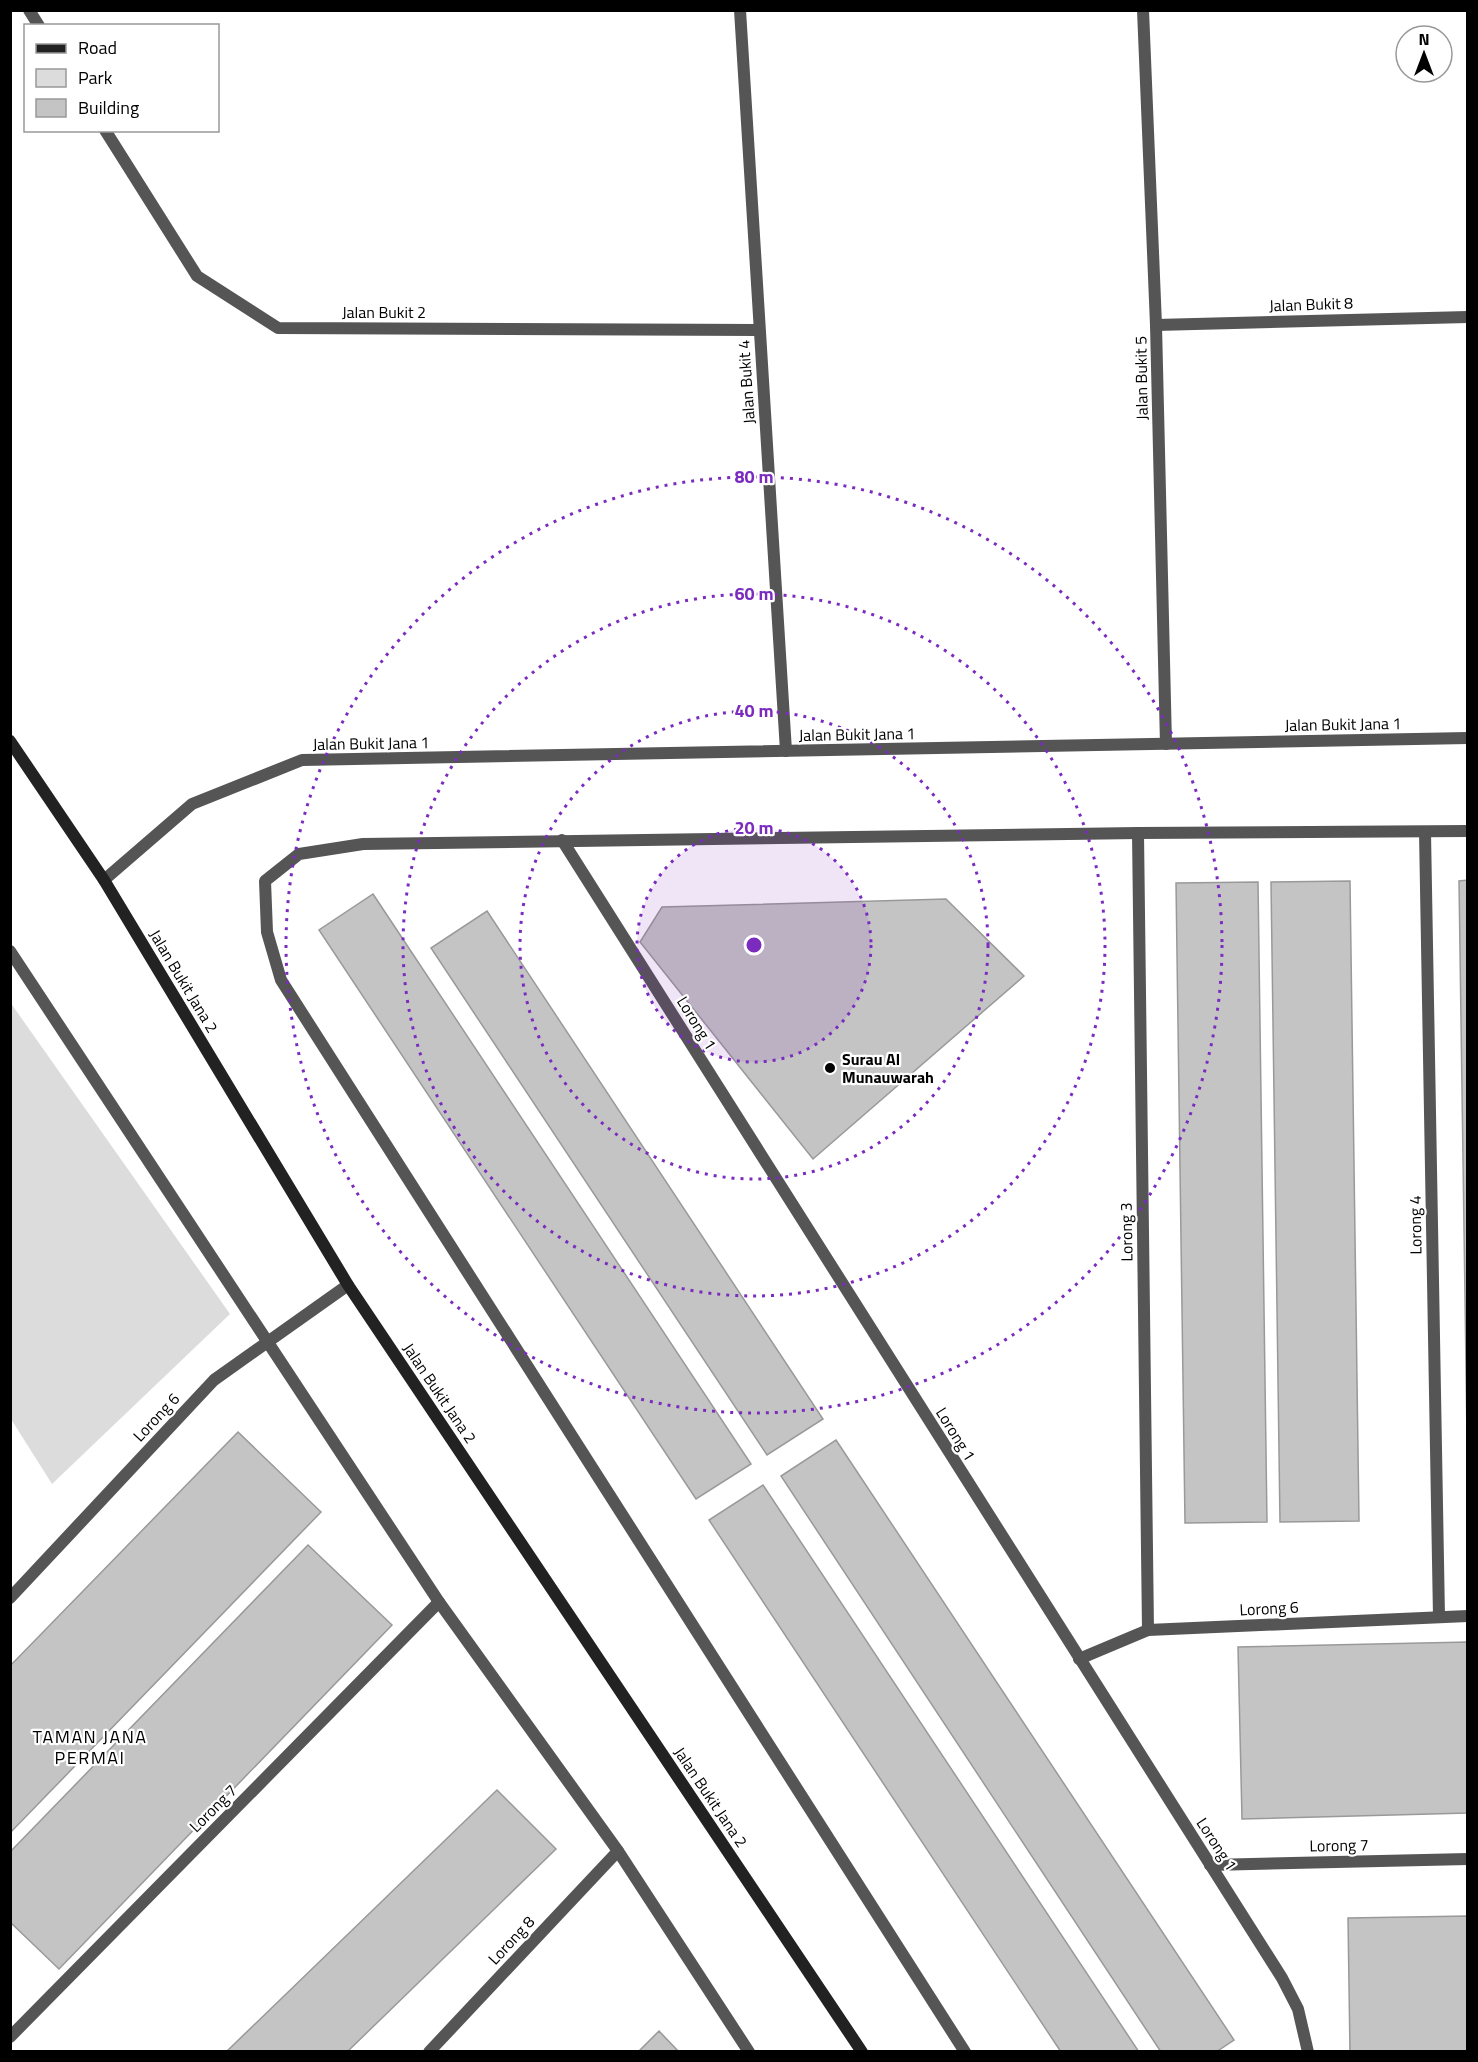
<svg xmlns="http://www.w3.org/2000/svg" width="1478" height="2062" font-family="'Titillium Web',sans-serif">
	<rect width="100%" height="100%" fill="#fff"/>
	<polygon fill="#dcdcdc" points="10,1002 230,1314 52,1484 11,1419"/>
	<g fill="#c4c4c4" stroke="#999" stroke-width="1.5">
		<polygon points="1468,880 1468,1507 1459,881"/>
		<polygon points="1350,881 1359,1521 1280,1522 1271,882"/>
		<polygon points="1258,882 1267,1522 1185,1523 1176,883"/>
		<polygon points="373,894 751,1464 696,1499 319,930"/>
		<polygon points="946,899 1024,976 813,1159 640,942 662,907"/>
		<polygon points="487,911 823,1419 767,1455 431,948"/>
		<polygon points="238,1432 321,1512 10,1833 10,1666"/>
		<polygon points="836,1440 1234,2040 1216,2052 1161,2052 781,1476"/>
		<polygon points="763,1485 1139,2052 1061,2052 709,1520"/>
		<polygon points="308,1545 392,1625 59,1969 10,1922 10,1852"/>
		<polygon points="1468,1642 1468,1813 1242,1819 1238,1647"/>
		<polygon points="497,1790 556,1849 347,2052 226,2052"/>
		<polygon points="1468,1916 1468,2052 1350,2052 1348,1918"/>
		<polygon points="659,2031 679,2052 638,2052"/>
	</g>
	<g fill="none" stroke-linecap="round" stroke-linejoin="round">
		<g stroke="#555" stroke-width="12">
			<polyline points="29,10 39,26"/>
			<polyline points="740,10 786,751"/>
			<polyline points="1143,10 1156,325 1166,744"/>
			<polyline points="105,130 197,276 278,328 759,330"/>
			<polyline points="1156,325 1468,317"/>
			<polyline points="1425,832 1439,1617"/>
			<polyline points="1138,833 1148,1630"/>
			<polyline points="562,840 1282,1978 1298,2009 1308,2052"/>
			<polyline points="104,880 192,804 302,760 1468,738"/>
			<polyline points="10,951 439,1602 618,1851 749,2052"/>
			<polyline points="10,1598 214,1380 348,1285"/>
			<polyline points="1079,1659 1148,1630 1468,1616"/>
			<polyline points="1210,1865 1468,1859"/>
			<polyline points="10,2037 439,1602"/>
			<polyline points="429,2052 618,1851"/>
			<polyline points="965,2052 281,980 267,932 265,881 299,854 363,844 1138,833 1468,831"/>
		</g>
		<polyline stroke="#222" stroke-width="12" points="10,741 104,880 348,1285 862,2052"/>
	</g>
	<circle cx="754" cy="945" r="117" fill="#7b2cbf" fill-opacity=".12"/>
	<g fill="none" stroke="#7b2cbf" stroke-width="3" stroke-dasharray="3 6">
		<circle cx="754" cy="945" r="117"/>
		<circle cx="754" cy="945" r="234"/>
		<circle cx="754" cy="945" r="351"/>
		<circle cx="754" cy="945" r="468"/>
	</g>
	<circle fill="#000" stroke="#fff" stroke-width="2" cx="830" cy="1068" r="6"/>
	<g text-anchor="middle" stroke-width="4.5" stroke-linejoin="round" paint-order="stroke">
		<g font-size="16" fill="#000" stroke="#fff">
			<text transform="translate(1311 304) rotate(-2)" y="6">Jalan Bukit 8</text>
			<text x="384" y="318">Jalan Bukit 2</text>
			<text transform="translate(1141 378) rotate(-91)" y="6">Jalan Bukit 5</text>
			<text transform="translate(746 382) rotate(-94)" y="6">Jalan Bukit 4</text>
			<text transform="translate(1343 724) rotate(-1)" y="6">Jalan Bukit Jana 1</text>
			<text transform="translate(857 734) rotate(-1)" y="6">Jalan Bukit Jana 1</text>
			<text transform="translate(371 743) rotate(-1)" y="6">Jalan Bukit Jana 1</text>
			<text transform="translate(184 981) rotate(59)" y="6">Jalan Bukit Jana 2</text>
			<text transform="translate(697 1023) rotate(58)" y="6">Lorong 1</text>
			<text transform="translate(1415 1225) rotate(-91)" y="6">Lorong 4</text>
			<text transform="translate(1126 1232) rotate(-91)" y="6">Lorong 3</text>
			<text transform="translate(440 1393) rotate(56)" y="6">Jalan Bukit Jana 2</text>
			<text transform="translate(156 1417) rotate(-47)" y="6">Lorong 6</text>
			<text transform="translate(956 1434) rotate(58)" y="6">Lorong 1</text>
			<text transform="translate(1269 1608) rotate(-3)" y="6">Lorong 6</text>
			<text transform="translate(711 1797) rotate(56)" y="6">Jalan Bukit Jana 2</text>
			<text transform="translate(213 1808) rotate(-45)" y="6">Lorong 7</text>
			<text transform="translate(1217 1844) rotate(57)" y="6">Lorong 1</text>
			<text transform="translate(1339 1845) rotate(-1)" y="6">Lorong 7</text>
			<text transform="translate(511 1940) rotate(-47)" y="6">Lorong 8</text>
		</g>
		<g font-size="16" font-weight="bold" fill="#000" stroke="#fff" text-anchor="start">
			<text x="842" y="1065">Surau Al<tspan x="842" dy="18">Munauwarah</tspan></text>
		</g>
		<g font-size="18" letter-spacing="1.5" fill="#000" stroke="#fff">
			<text x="90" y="1743">TAMAN JANA<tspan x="90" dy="21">PERMAI</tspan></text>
		</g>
	</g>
	<circle cx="754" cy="945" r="9" fill="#7b2cbf" stroke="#fff" stroke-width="3"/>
	<g font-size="18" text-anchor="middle" font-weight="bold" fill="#7b2cbf" stroke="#fff" stroke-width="4.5" stroke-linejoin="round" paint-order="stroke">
		<text x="754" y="483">80 m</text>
		<text x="754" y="600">60 m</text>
		<text x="754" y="717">40 m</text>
		<text x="754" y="834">20 m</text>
	</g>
	<rect width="1478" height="2062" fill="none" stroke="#000000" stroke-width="24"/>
	<rect x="24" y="24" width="195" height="108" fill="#ffffff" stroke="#999999" stroke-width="1.5"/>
	<rect x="36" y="44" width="30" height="9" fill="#222222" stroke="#999999" stroke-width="1.5"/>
	<text x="78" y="54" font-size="18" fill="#000000">Road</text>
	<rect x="36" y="69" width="30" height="18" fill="#dcdcdc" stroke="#999999" stroke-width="1.5"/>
	<text x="78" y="84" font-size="18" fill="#000000">Park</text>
	<rect x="36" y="99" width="30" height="18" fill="#c4c4c4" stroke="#999999" stroke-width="1.5"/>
	<text x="78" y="114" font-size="18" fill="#000000">Building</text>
	<g transform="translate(1424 54)"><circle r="28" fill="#ffffff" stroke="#999999" stroke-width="1.5"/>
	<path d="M0-4.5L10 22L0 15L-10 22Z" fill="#000000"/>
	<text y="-9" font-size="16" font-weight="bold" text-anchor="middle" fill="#000000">N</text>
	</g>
</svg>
